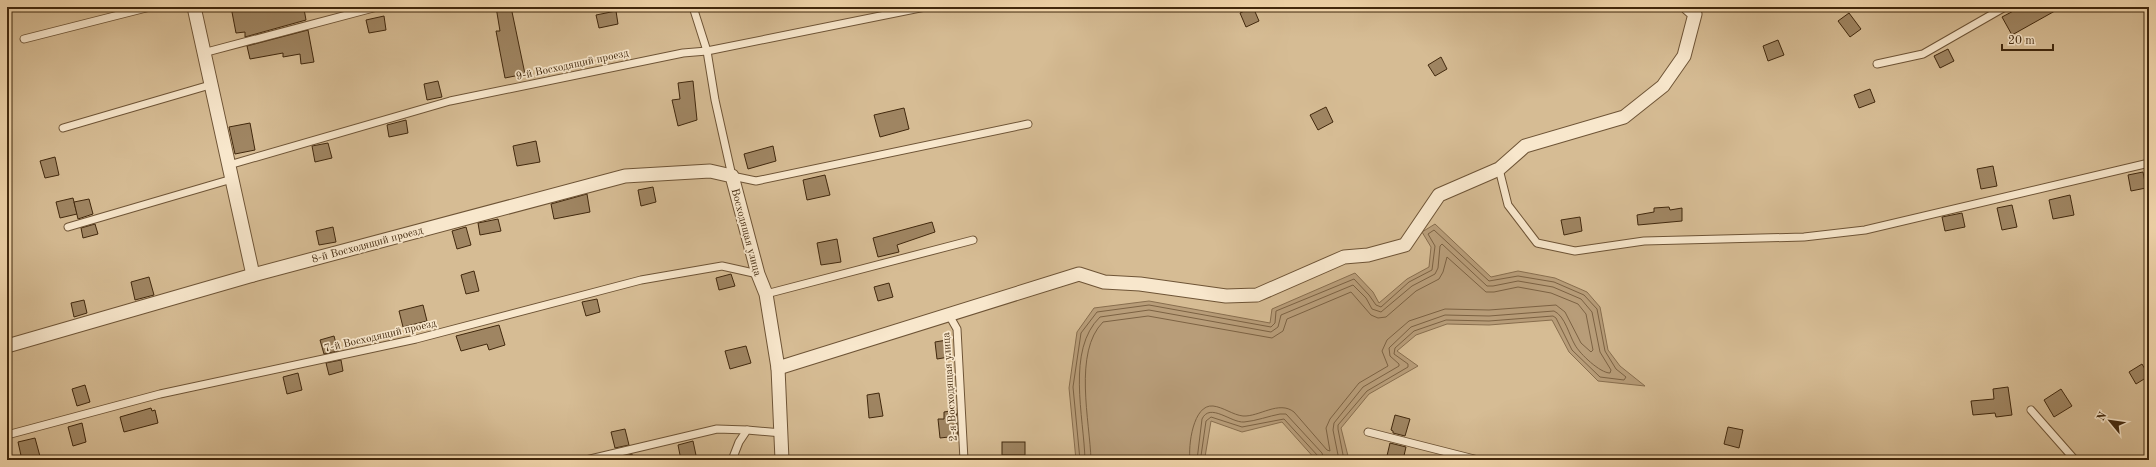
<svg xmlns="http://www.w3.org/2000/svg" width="2156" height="467" font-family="'Old Standard TT',serif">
	<rect width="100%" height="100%" fill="#f5dab0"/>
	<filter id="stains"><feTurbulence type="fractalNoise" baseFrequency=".005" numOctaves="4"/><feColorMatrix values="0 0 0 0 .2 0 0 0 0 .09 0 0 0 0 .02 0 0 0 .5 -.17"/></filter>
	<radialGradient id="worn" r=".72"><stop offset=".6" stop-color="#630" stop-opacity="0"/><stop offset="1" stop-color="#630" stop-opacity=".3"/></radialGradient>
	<rect fill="#d6bc94" stroke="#8c7250" x="7" y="7" width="2142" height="453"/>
	<polygon fill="#b89d79" stroke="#886e4e" points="1435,224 1491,277 1518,271 1555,278 1587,292 1600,307 1608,350 1620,366 1645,386 1598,381 1569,352 1552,320 1489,325 1447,324 1416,335 1397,351 1418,366 1369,394 1341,428 1349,460 1316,460 1282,422 1242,432 1211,421 1205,457 1212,460 1076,460 1069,388 1077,332 1094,308 1149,301 1270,323 1272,309 1355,273 1373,292 1379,303 1407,279 1429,267 1431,247 1422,232"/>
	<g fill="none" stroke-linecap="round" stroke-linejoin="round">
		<g stroke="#7c6243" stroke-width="1">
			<polyline points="1080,460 1073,387 1081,333 1097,312 1149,305 1271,327 1275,323 1276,311 1354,279 1369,295 1376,305 1381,307 1409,282 1432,270 1435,246 1428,234 1434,230 1489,281 1518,276 1554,282 1584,295 1597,309 1605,351 1616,369 1626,377 1624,380 1600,377 1572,350 1556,318 1553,316 1489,321 1446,320 1414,331 1395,348 1394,354 1408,364 1408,367 1367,391 1338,425 1338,429 1344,460"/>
			<path d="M1085 460C1084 417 1066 350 1100 317L1149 310 1271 332 1278 327 1281 315 1353 285 1366 298 1372 309 1381 312 1412 286 1435 274 1438 268 1440 246 1442 244 1487 286H1493L1518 281 1553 287 1581 299 1592 312 1600 352 1611 370 1610 373C1600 373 1580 354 1575 345 1569 335 1565 316 1554 311L1489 316 1445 315 1411 327 1389 348 1390 356 1399 364V366L1363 387 1334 423 1333 430 1339 460"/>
			<path d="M1091 460C1090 422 1073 352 1103 322L1148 316 1272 338 1283 331 1287 319 1351 292 1371 315 1378 318 1386 317 1416 291 1439 279 1443 272 1447 257 1486 292H1494L1518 287 1551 293 1578 304 1586 314 1593 350 1591 352 1581 343 1565 312 1556 305 1489 310 1445 309 1409 321 1387 340 1382 351 1388 366 1359 383 1330 419 1326 428 1330 451 1327 450 1294 412C1279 400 1259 417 1243 416 1233 415 1223 407 1213 406 1193 404 1188 446 1190 460"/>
			<path d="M1197 460 1202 419C1210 402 1231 423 1244 422 1256 421 1269 416 1280 414H1286L1322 453 1324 460"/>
			<polyline points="1203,460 1201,456 1206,421 1211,417 1242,427 1284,419 1318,456 1319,460"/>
		</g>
	</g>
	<g fill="#9f8562" stroke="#41280d">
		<polygon points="231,7 300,7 301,10 304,9 306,20 245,37 245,32 236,33"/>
		<polygon points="496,7 511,7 525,74 505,78 496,31 500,31"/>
		<polygon points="1253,7 1259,21 1246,27 1240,13"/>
		<polygon points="2021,7 2062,7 2012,35 2002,17"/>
		<polygon points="616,11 618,24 599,28 596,15"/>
		<polygon points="1849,13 1861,29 1850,37 1838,21"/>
		<polygon points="384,16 386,30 369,33 366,20"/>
		<polygon points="308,30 314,62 301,64 300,54 283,57 283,53 250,59 247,46"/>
		<polygon points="1778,40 1784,55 1768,61 1763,46"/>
		<polygon points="1948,49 1954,61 1940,68 1934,56"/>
		<polygon points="1441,57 1447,69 1435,76 1428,65"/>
		<polygon points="438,81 442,97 427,100 424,84"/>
		<polygon points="693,81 697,120 678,126 672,100 680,99 678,83"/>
		<polygon points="1870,89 1875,102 1859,108 1854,95"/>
		<polygon points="1326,107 1333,122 1318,130 1310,115"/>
		<polygon points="904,108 909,129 880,137 874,115"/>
		<polygon points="406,120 408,133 389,137 387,125"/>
		<polygon points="250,123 255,150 235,154 229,127"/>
		<polygon points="536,141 540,162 517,166 513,146"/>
		<polygon points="328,143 332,158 315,162 312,146"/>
		<polygon points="773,146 776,161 748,169 744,154"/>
		<polygon points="55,157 59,175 45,178 40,161"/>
		<polygon points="1993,166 1997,186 1981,189 1977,169"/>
		<polygon points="2143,172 2146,188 2131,191 2128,175"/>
		<polygon points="825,175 830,195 807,200 803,180"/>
		<polygon points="653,187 656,202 641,206 638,190"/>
		<polygon points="587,194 590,212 554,219 551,204"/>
		<polygon points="2070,195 2074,215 2053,219 2049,200"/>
		<polygon points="73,198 77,214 60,218 56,202"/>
		<polygon points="89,199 93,214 78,219 74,202"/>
		<polygon points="2012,205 2017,227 2002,230 1997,208"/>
		<polygon points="1669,207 1670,210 1682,208 1682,221 1638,225 1637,215 1654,212 1654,208"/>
		<polygon points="1962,213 1965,227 1945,231 1942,217"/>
		<polygon points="1580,217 1582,231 1564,235 1561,220"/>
		<polygon points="498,219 501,231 480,235 478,223"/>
		<polygon points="932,222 935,232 897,245 899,252 878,257 873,238"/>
		<polygon points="95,224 98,234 83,238 81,228"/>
		<polygon points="333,227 336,242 319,245 316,231"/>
		<polygon points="466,227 471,245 457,249 452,231"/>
		<polygon points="837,239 841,262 821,265 817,243"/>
		<polygon points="474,271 479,291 466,294 461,275"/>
		<polygon points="731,274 735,286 719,290 716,278"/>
		<polygon points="149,277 154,295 135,300 131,282"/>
		<polygon points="889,283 893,297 878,301 874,287"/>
		<polygon points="597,299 600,312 586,316 582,302"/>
		<polygon points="84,300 87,313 74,317 71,303"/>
		<polygon points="423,305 427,321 403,327 399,311"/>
		<polygon points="499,325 505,345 489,350 487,344 461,351 456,336"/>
		<polygon points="334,336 338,351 324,354 320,340"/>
		<polygon points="947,340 949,357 937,359 935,342"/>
		<polygon points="746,346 751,363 730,369 725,351"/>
		<polygon points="341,360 343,371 329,375 326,363"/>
		<polygon points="2142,364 2149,376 2136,384 2129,372"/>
		<polygon points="298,373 302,390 287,394 283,377"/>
		<polygon points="85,385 90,402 77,406 72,389"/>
		<polygon points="2008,387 2012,415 1996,417 1995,413 1973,415 1971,401 1994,399 1993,389"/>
		<polygon points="2061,389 2072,406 2054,417 2044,400"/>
		<polygon points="879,393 883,416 869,418 867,395"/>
		<polygon points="151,408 152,411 155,410 158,423 124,432 120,417"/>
		<polygon points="956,410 958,436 940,438 938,419 944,419 944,412"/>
		<polygon points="1395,415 1410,419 1405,436 1393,433 1393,431 1391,430"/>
		<polygon points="82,423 86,442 73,446 68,427"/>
		<polygon points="1728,427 1743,430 1739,448 1724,444"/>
		<polygon points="625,429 629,445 615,448 611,432"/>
		<polygon points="35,438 41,460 22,460 18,442"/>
		<polygon points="693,441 697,460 681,460 678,445"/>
		<rect x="1002" y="442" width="23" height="13"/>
		<polygon points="1390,443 1406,447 1403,460 1386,460"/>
		<polygon points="632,454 633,460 619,460 618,458"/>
	</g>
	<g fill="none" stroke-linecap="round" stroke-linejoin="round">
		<g stroke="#6e5436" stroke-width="9">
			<g id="service">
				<polyline points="693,7 707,51 715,100 732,176 756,181 1028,124"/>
				<polyline points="24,39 150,7"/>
				<polyline points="203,53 377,7"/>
				<polyline points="1877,64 1923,54 2005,7"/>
				<polyline points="63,128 210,85"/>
				<polyline points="229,165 450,101 683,53 707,51 925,7"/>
				<polyline points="1499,169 1508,205 1537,243 1575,251 1644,241 1804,237 1865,230 2149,163"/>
				<polyline points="68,227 232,179"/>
				<polyline points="766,294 973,240"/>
				<polyline points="949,315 957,329 964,460"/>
				<polyline points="2031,410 2075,460"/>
				<polyline points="1368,432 1478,460"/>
				<polyline points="7,435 160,394 416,339 641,280 722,266 758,274"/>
				<polyline points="586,460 717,429 747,430"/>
				<polyline points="732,460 739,442 747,430 782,433"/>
			</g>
		</g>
		<g stroke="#6e5436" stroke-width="15">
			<g id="minor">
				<polyline points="194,7 253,275"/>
				<polyline points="7,346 253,275 625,176 710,171 732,176 758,274 766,294 778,368 782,460"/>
				<polyline points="778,368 1079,274 1104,282 1140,284 1226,296 1257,295 1344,257 1368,255 1405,245 1439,195 1499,169 1525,146 1624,117 1663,86 1684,56 1695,14 1687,7"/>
			</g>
		</g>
		<use href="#service" stroke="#f8e7cc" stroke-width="7"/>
		<use href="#minor" stroke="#f8e7cc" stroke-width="13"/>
	</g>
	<g text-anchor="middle" stroke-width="3.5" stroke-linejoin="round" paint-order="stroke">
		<g font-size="11" fill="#41280d" stroke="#f8e7cc">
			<text transform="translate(572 64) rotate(-12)" y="4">9-й Восходящий проезд</text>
			<text transform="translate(747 232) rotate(75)" y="4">Восходящая улица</text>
			<text transform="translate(367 244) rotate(-15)" y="4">8-й Восходящий проезд</text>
			<text transform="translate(380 335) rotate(-13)" y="4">7-й Восходящий проезд</text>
			<text transform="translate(949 387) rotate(-94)" y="4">2-я Восходящая улица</text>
		</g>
	</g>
	<rect width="2156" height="467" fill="none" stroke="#f5dab0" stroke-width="24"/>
	<rect x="8" y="8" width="2140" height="451" fill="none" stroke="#41280d" stroke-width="2"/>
	<rect x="12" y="12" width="2132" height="443" fill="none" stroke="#41280d"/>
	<g transform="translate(2110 421) rotate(299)" stroke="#f8e7cc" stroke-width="3" paint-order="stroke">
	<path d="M0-3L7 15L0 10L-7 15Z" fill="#41280d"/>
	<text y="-6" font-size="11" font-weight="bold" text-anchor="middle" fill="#41280d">N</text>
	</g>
	<path d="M2002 44v6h51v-6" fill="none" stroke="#41280d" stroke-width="2"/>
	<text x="2008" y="44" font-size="12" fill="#41280d" stroke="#f8e7cc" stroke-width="3" paint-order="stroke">20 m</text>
	<rect width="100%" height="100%" filter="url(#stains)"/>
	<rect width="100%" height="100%" fill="url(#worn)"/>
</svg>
